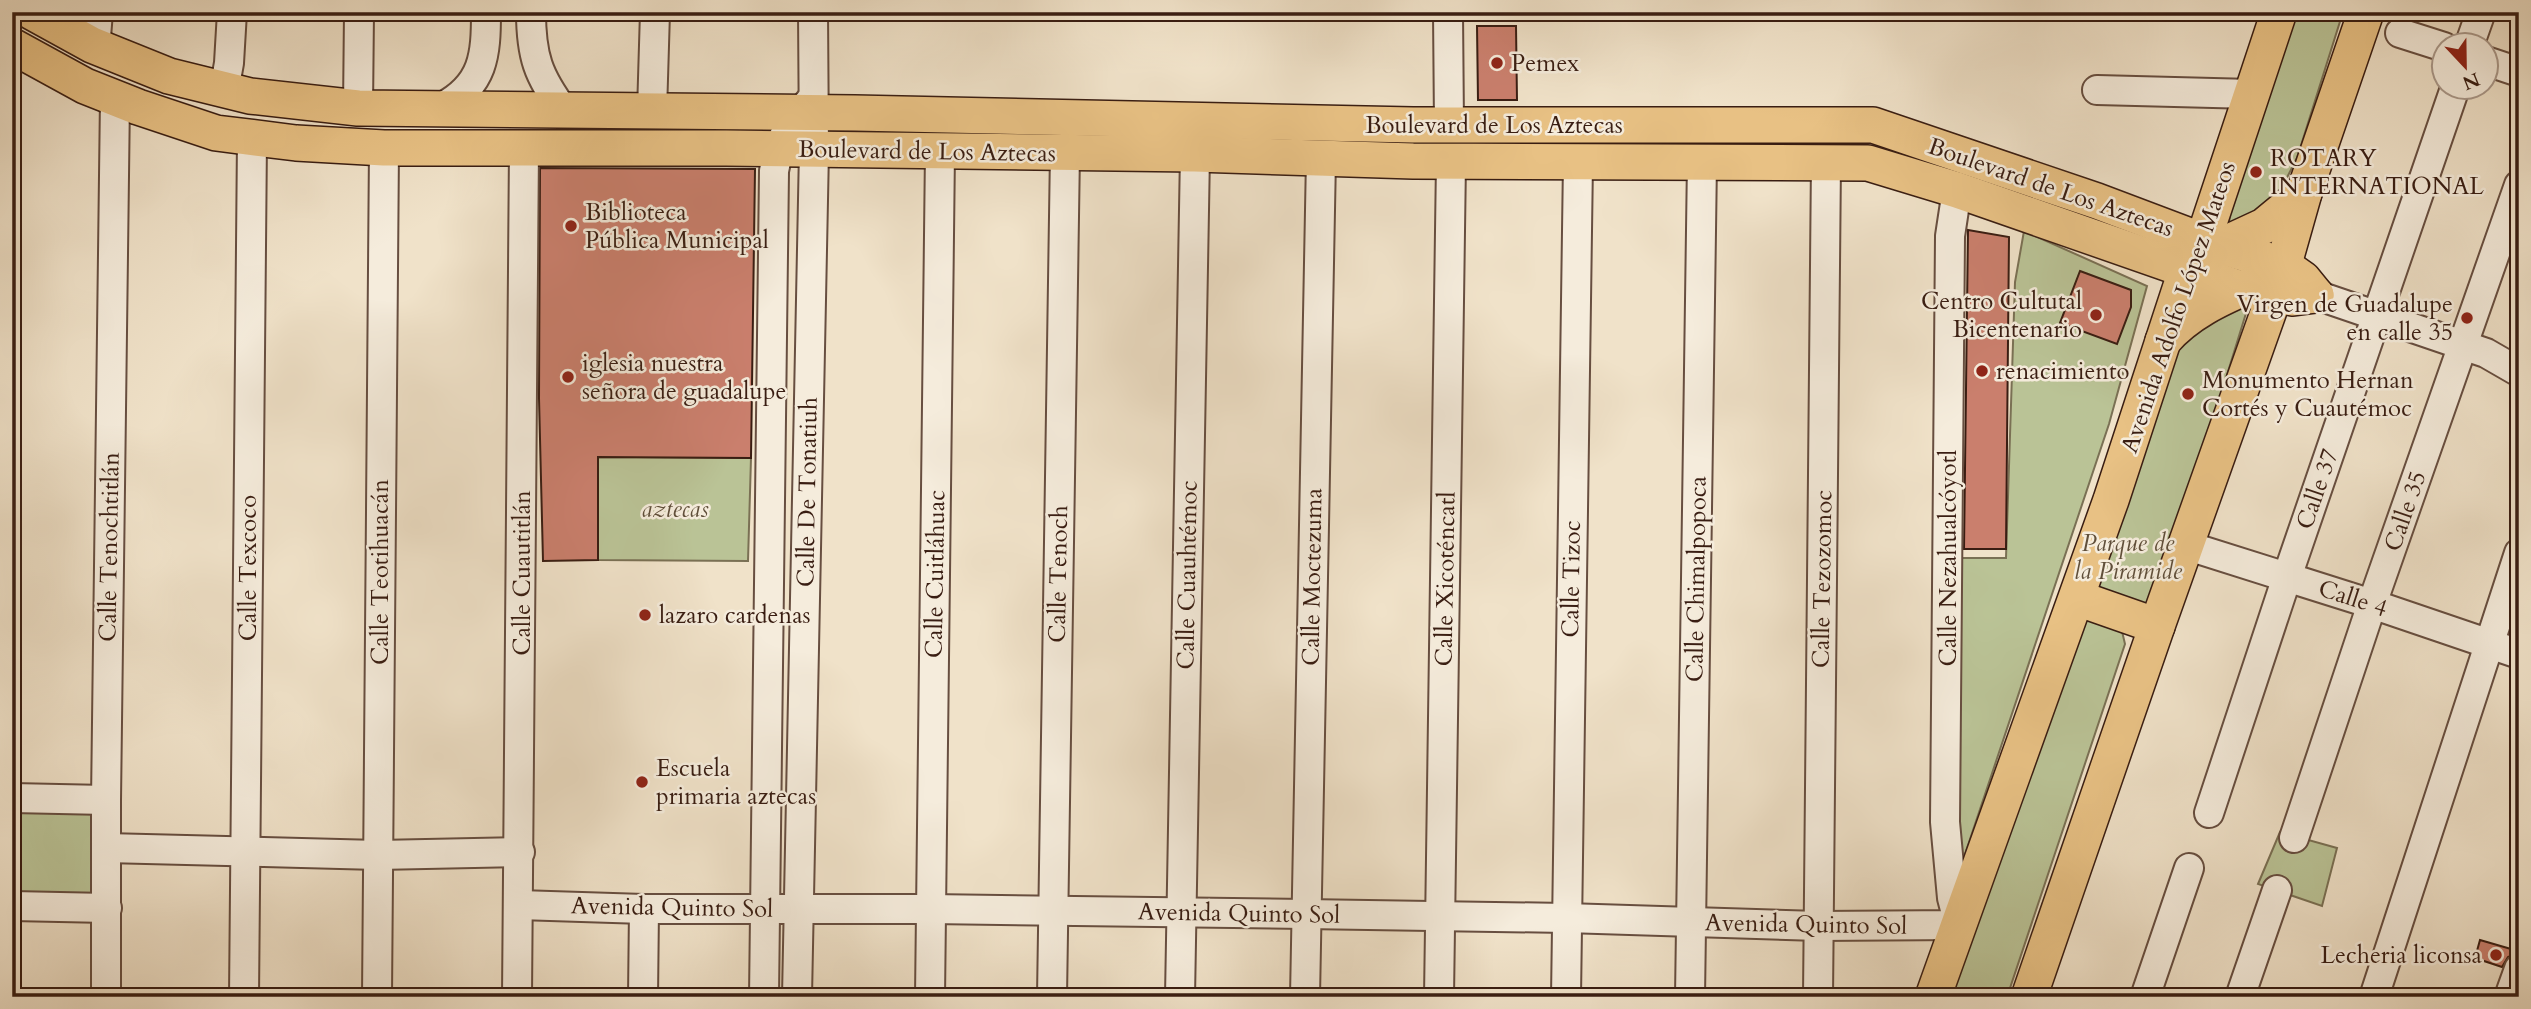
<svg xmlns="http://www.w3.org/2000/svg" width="2531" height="1009" font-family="Cardo,serif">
	<rect width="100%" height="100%" fill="#f0e2c9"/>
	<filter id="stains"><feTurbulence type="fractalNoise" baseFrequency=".00286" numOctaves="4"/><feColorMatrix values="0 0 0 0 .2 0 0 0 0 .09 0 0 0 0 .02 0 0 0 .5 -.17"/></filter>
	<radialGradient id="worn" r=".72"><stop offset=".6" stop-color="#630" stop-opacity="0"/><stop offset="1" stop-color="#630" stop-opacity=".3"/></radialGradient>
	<g fill="#bac396" stroke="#7a7054" stroke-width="2">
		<polygon points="2285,12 2343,12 2297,158 2273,205 2238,230 2229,223 2231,200"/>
		<polygon points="2024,231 2147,286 2109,424 1960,869 1954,558 2006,558 2015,282"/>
		<polygon points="2224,301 2247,310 2160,592 2152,602 2143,606 2093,587 2166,335"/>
		<polygon points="598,457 751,458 748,561 598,560"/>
		<polygon points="2085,617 2121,627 2125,644 2007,997 1947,997"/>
		<polygon points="12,806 100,807 100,901 12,900"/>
		<polygon points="2280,832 2337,848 2322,906 2258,884"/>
	</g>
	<g fill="#ca7f6d" stroke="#391d12" stroke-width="2">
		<polygon points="1477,26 1516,26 1517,100 1478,100"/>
		<polygon points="540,168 755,169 751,458 598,457 598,560 543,561 539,398"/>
		<polygon points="1968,230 2009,237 2006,549 1964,549"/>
		<polygon points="2080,271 2131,290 2131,307 2117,344 2060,323"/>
		<polygon points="2480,940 2518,951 2518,953 2508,957 2502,967 2475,958"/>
	</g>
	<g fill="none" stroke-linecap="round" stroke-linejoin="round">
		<g stroke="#674e40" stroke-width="32">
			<g id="minor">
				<path d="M531 12C531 56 538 76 564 111"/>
				<polyline points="1448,12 1449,125"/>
				<polyline points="2400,33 2444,47"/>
				<polyline points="92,45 96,37 98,12"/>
				<polyline points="2469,46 2481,12"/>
				<polyline points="2486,61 2519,72"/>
				<polyline points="2097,90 2252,94"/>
				<polyline points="224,91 229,63 232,12"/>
				<path d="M442 107C484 85 486 55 486 12"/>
				<polyline points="358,108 359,12"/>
				<polyline points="652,112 655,12"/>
				<polyline points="2316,295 2486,353 2519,372"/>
				<polyline points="2185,545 2372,604 2519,654"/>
				<polyline points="12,798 106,800"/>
				<polyline points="2209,813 2287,577 2455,88"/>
				<polyline points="2294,838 2372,604 2519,185"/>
				<polyline points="106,848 378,855 520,852"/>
				<polyline points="519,905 644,909 930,909 1305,914 1566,918 1818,926 1959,925 1952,898 1945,822 1950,236 1957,190"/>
				<polyline points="12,906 107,908"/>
				<polyline points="106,997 106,800 115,98"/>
				<polyline points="244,997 252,139"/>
				<polyline points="377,997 384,148"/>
				<polyline points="517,997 524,148"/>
				<polyline points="643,997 644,909"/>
				<path d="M764 997 774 171C781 135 786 128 810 101"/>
				<polyline points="797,997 814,150 813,12"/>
				<polyline points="930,997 940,151"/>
				<polyline points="1052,997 1065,152"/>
				<polyline points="1180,997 1195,154"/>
				<polyline points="1305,997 1321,158"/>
				<polyline points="1439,997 1451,162"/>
				<polyline points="1566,997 1578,162"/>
				<polyline points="1690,997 1702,161"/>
				<polyline points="1818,997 1826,161"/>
				<polyline points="2145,997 2189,868"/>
				<polyline points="2240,997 2277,890"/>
				<polyline points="2374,997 2519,553"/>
				<polyline points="2509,997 2519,969"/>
			</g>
		</g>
		<g stroke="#391d12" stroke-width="38">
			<g id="major">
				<polyline points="32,12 92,45 169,76 250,96 358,108 855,113 1413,125 1873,125 2097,201 2203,241 2283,265 2303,279 2316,295"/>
				<polyline points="12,46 85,86 138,107 216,133 296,143 384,148 726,148 1195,154 1413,161 1868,163 1957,190 2241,289 2293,298 2316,295"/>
				<polyline points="2210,251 2264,226 2304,193"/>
				<path d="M2163 341C2187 313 2220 298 2253 284"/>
				<polyline points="2077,598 2157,626"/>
				<polyline points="1933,997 2111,500 2186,271 2203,241 2279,12"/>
				<polyline points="2029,997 2157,626 2278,285 2304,193 2366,12"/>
			</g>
		</g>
		<use href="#minor" stroke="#f5ecdc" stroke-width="28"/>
		<use href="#major" stroke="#e8c184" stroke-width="35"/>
	</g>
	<g fill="#8f2418" stroke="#f5ecdc" stroke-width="2.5">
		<circle cx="1497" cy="63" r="7"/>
		<circle cx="2256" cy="172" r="7"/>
		<circle cx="571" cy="226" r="7"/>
		<circle cx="2096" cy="315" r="7"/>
		<circle cx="2467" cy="318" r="7"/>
		<circle cx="1982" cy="371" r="7"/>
		<circle cx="568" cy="377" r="7"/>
		<circle cx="2188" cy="394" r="7"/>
		<circle cx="645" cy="615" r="7"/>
		<circle cx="642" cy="782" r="7"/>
		<circle cx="2496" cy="955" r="7"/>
	</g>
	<g text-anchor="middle" stroke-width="5" stroke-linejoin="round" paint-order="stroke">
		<g font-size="24" fill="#391d12" stroke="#f5ecdc" text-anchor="start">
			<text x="1511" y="71">Pemex</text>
			<text x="2270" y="166">ROTARY<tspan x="2270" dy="28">INTERNATIONAL</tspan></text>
			<text x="585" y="220">Biblioteca<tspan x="585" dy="28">Pública Municipal</tspan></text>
			<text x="2082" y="309" text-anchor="end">Centro Cultutal<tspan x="2082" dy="28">Bicentenario</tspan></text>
			<text x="2453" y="312" text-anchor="end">Virgen de Guadalupe<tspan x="2453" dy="28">en calle 35</tspan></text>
			<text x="582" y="371">iglesia nuestra<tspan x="582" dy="28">señora de guadalupe</tspan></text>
			<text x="1996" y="379">renacimiento</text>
			<text x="2202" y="388">Monumento Hernan<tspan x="2202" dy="28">Cortés y Cuautémoc</tspan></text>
			<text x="659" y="623">lazaro cardenas</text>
			<text x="656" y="776">Escuela<tspan x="656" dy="28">primaria aztecas</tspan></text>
			<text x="2482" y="963" text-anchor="end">Lecheria liconsa</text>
		</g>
		<g font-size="24" fill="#391d12" stroke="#f5ecdc">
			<text x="1494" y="133">Boulevard de Los Aztecas</text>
			<text transform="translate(927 151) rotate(1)" y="8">Boulevard de Los Aztecas</text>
			<text transform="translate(2051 187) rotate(19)" y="8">Boulevard de Los Aztecas</text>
			<text transform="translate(2178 307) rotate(-71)" y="8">Avenida Adolfo López Mateos</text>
			<text transform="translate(2317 489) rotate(-71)" y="8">Calle 37</text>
			<text transform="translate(807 492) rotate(-89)" y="8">Calle De Tonatiuh</text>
			<text transform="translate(2405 511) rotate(-71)" y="8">Calle 35</text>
			<text transform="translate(109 547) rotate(-89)" y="8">Calle Tenochtitlán</text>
			<text transform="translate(1948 558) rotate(-90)" y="8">Calle Nezahualcóyotl</text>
			<text transform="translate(248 568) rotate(-90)" y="8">Calle Texcoco</text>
			<text transform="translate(380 572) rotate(-90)" y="8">Calle Teotihuacán</text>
			<text transform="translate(522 573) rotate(-90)" y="8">Calle Cuautitlán</text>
			<text transform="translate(935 574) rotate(-89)" y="8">Calle Cuitláhuac</text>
			<text transform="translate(1058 574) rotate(-89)" y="8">Calle Tenoch</text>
			<text transform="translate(1187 575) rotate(-89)" y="8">Calle Cuauhtémoc</text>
			<text transform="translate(1312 577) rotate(-89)" y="8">Calle Moctezuma</text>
			<text transform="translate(1445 579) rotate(-89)" y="8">Calle Xicoténcatl</text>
			<text transform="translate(1571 579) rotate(-89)" y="8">Calle Tizoc</text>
			<text transform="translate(1696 579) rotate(-89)" y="8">Calle Chimalpopoca</text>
			<text transform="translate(1822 579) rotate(-89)" y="8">Calle Tezozomoc</text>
			<text transform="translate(2353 598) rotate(18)" y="8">Calle 4</text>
			<text transform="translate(672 907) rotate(1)" y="8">Avenida Quinto Sol</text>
			<text transform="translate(1239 913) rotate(1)" y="8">Avenida Quinto Sol</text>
			<text transform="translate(1806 924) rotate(1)" y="8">Avenida Quinto Sol</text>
		</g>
		<g font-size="24" font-style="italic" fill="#604f3a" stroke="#f5ecdc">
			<text x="675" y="517">aztecas</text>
			<text x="2128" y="551">Parque de<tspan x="2128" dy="28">la Piramide</tspan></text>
		</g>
	</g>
	<rect width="2531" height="1009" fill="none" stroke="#f0e2c9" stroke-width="42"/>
	<rect x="14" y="14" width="2503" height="981" fill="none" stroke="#391d12" stroke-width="3.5"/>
	<rect x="21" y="21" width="2489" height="967" fill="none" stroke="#391d12" stroke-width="2"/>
	<g transform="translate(2465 66) rotate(158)"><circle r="33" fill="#f5ecdc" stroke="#aa998b" stroke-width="2"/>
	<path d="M0-5L12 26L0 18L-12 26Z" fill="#8f2418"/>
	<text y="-10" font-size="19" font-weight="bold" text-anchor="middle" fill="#391d12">N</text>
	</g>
	<rect width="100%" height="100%" filter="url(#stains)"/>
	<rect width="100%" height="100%" fill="url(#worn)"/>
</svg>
